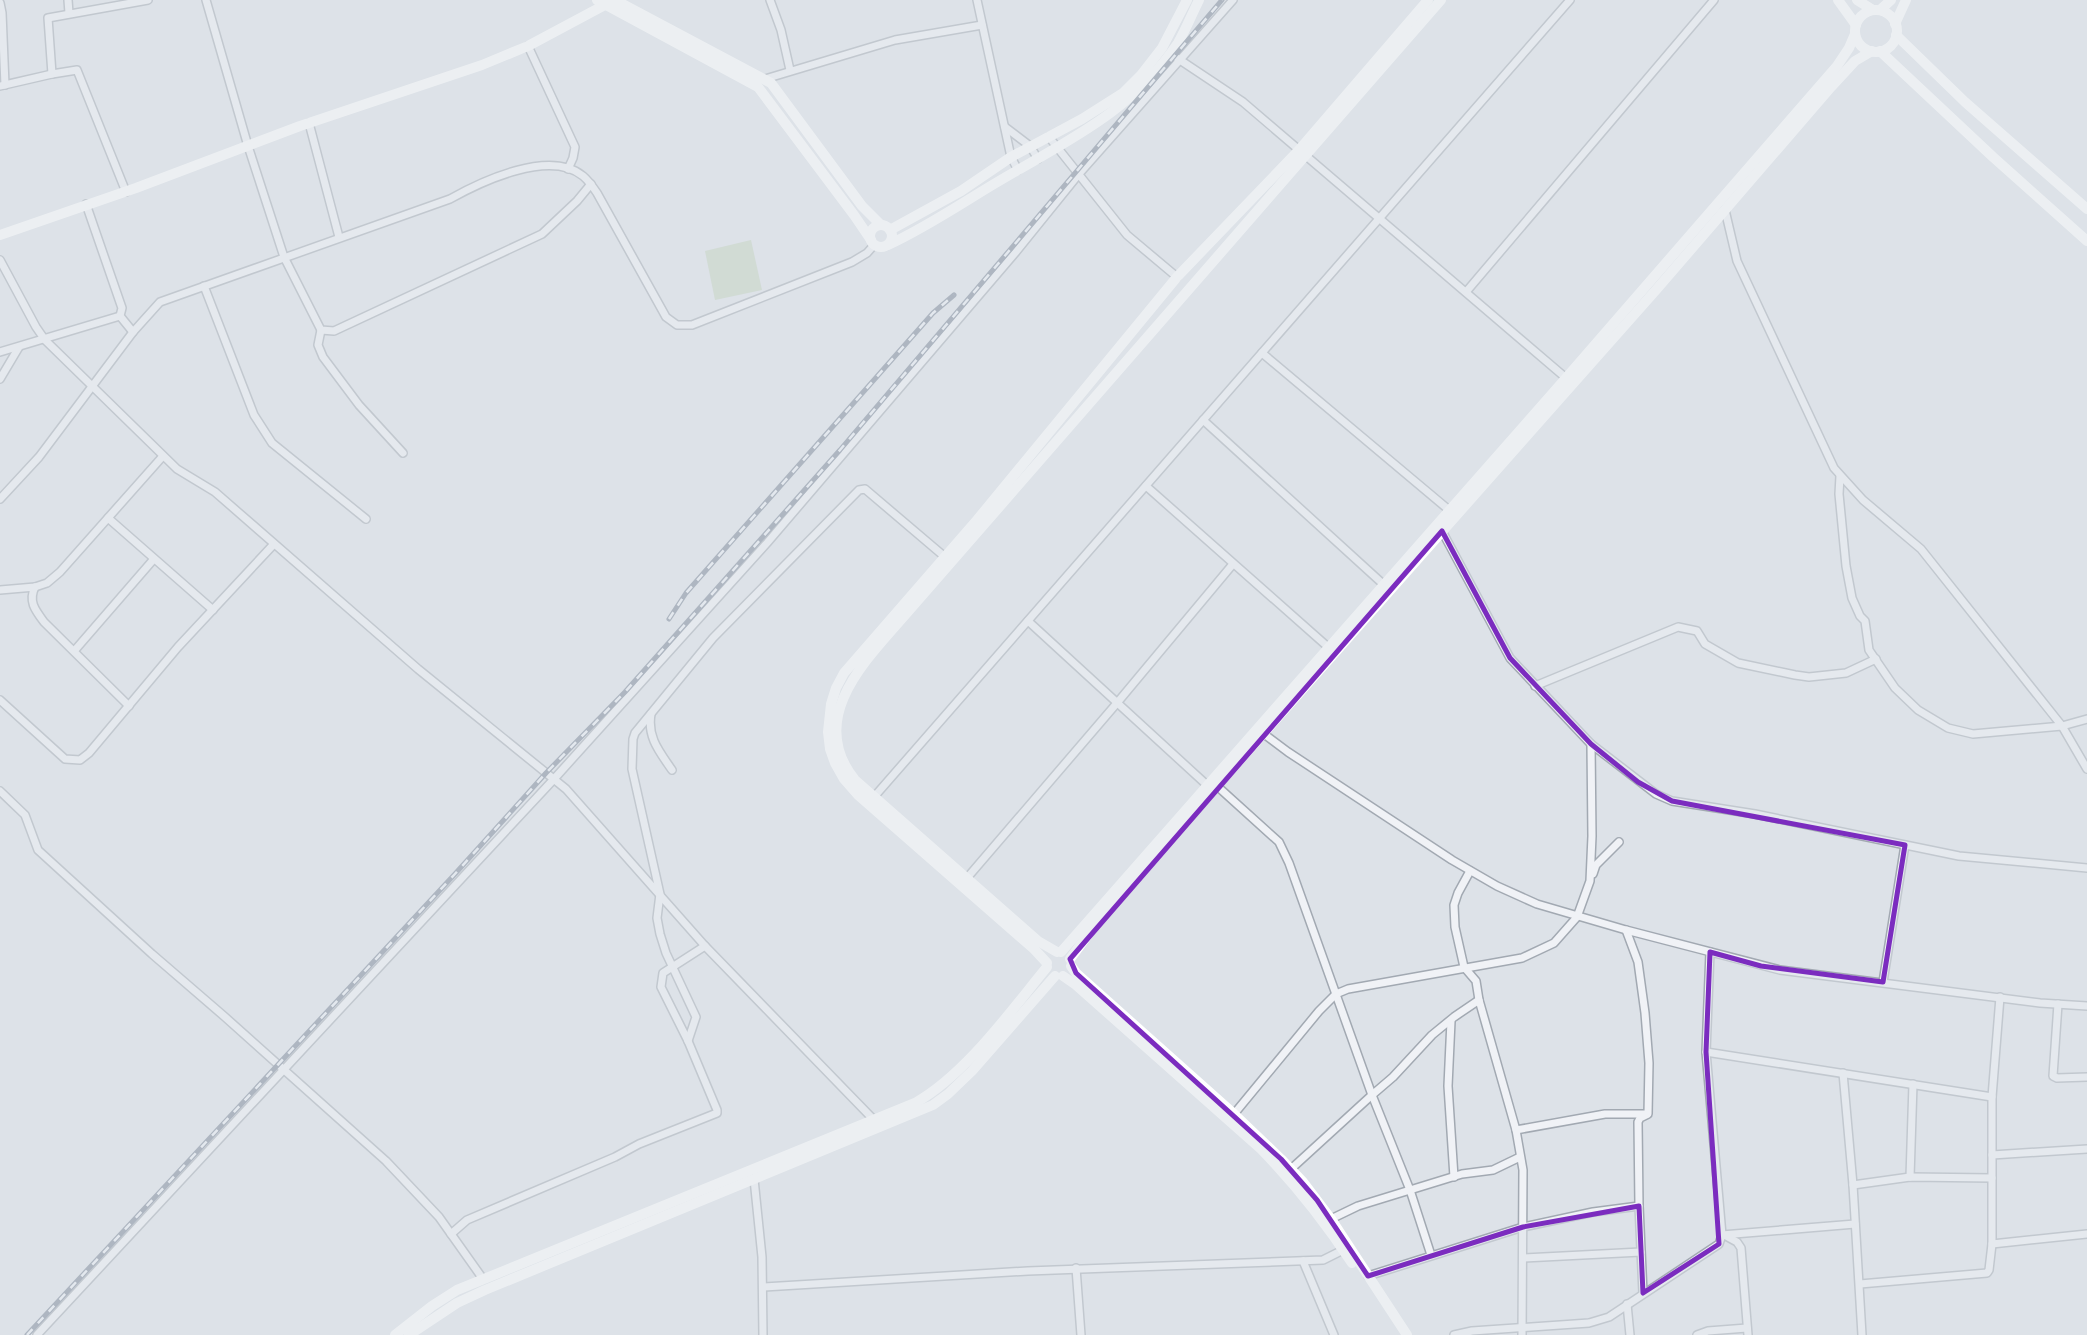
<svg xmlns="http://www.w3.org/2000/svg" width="2087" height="1335" font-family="Cabin,sans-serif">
	<rect width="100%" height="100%" fill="#dde2e8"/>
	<polygon fill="#c3d2bd" points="751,240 762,290 715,300 705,251"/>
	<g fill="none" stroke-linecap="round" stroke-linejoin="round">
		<g stroke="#a2a9b2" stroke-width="10">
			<g id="street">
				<polyline points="68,0 69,13"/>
				<polyline points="206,0 248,146 284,257 321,330 334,331 542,234 577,201 591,184"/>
				<polyline points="770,0 781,30 790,70"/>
				<polyline points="977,0 1011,157 1018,170"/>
				<polyline points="0,3 2,13 5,85"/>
				<polyline points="528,46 575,147 573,158 568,169"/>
				<polyline points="1177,58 1243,102 1566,378"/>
				<polyline points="52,74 48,18 148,0"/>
				<polyline points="765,79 895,40 982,25"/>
				<polyline points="0,86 52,74 77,70 126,192"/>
				<polyline points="309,123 339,237"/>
				<polyline points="1005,127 1030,146 1038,159"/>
				<polyline points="1049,137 1127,235 1177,277"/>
				<polyline points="86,204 122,308 120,316 133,332"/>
				<polyline points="1725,210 1737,261 1834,468 1863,500 1921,549 2062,726 2087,769"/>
				<polyline points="0,260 36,327 45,340 177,469 215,492 418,669 566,789 705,946 873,1119"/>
				<polyline points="204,286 254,415 272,443 366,519"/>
				<polyline points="1466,292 1714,0"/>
				<polyline points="321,330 318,345 323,357 359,405 403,453"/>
				<polyline points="0,352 120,316"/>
				<polyline points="1262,353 1449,510"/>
				<polyline points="0,379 19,347"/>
				<polyline points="1203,420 1383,584"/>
				<polyline points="1840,476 1839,494 1846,566 1852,598 1860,616 1865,621 1869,650 1895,688 1918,710 1948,728 1973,734 2062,726 2087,719"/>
				<polyline points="1146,486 1328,647"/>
				<path d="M0 499 39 457 133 332 160 302 450 199C482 181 550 149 583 176 589 181 593 187 597 193L666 317 677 325H692L852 262 867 253 874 245"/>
				<polyline points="108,518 213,610"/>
				<polyline points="1442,531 1510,658 1591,744 1656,794 1672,801 1755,814 1959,856 2087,868"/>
				<path d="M35 587C28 601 35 610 44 622L129 706"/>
				<polyline points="0,590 35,587 47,583 60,572 163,456"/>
				<polyline points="1028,621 1208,786"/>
				<polyline points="75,650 153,560"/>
				<polyline points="1535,686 1678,627 1697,631 1705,644 1738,663 1795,675 1809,677 1846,673 1876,659"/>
				<polyline points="0,700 65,759 80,760 89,753 178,647 274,544"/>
				<path d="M651 714C647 737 659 751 672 770"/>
				<polyline points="1264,734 1288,752 1452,860 1497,886 1537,904 1626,930 1780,970 2040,1003 2087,1006"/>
				<polyline points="1217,786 1279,842 1289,863 1372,1095 1410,1190 1431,1255"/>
				<polyline points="0,791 25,815 38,850 152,954 225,1017 386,1161 439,1217 483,1279"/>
				<polyline points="874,797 1570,0"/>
				<polyline points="1470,871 1458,893 1454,905 1455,927 1464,967 1476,981 1479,1000 1516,1130 1523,1170 1522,1335"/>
				<polyline points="1593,874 1596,865 1619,842"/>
				<polyline points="967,878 1117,703 1233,564"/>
				<polyline points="1626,930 1638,962 1645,1013 1649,1063 1648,1114 1640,1118 1638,1122 1639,1206 1643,1293"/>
				<polyline points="1883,982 1905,845"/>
				<polyline points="2058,1004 2053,1076 2057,1078 2087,1077"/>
				<polyline points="1451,1021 1448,1086 1454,1177"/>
				<polyline points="688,1041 696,1017 666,953 660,934 657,918 660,894 632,769 633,739 635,733 713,638 859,490 865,489 945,557"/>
				<polyline points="1706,1052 1992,1097"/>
				<polyline points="1843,1073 1853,1185 1862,1335"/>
				<polyline points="1234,1114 1319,1011 1336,994 1348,989 1522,958 1554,943 1577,917 1590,881 1592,836 1591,744"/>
				<polyline points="1516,1130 1605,1114 1647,1114"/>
				<polyline points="1992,1155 2087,1149"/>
				<polyline points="1291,1169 1372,1095 1393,1077 1432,1035 1454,1017 1479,1000"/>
				<polyline points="1910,1177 1913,1084"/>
				<polyline points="754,1179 762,1257 763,1335"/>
				<polyline points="1853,1185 1910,1177 1992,1178"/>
				<polyline points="1331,1219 1358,1206 1462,1174 1493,1170 1520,1157"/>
				<polyline points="451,1234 467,1220 615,1157 639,1144 717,1113 717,1110 688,1041 661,987 663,973 705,946"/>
				<polyline points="1722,1235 1855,1224"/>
				<polyline points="1726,1236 1737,1242 1741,1248 1748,1335"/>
				<polyline points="1992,1244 2087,1234"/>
				<polyline points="1523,1258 1641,1252"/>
				<polyline points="1303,1261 1334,1335"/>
				<polyline points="1076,1268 1081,1335"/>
				<polyline points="1368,1276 1523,1227 1593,1212 1639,1206"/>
				<polyline points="1860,1284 1987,1273 1989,1270 1992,1244 1992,1097 2000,997"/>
				<polyline points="764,1287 1028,1271 1323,1260 1343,1250"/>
				<polyline points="1627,1304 1630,1335"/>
				<polyline points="37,1335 554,779 767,543 1015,253 1078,175 1233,0"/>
				<polyline points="1454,1335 1472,1331 1589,1323 1609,1317 1719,1244 1722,1235 1706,1052 1710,952"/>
				<polyline points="1697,1335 1708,1331 1747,1328"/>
			</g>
		</g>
		<use href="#street" stroke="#f0f2f6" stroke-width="7"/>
		<g stroke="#fff" stroke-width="10">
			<polyline points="597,0 758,87 854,215 871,240"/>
			<polyline points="615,0 771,83 862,206 881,225"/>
			<polyline points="1838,0 1856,25"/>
			<polyline points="1857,0 1873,10"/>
			<polyline points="1880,10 1891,0"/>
			<circle cx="1876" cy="31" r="21"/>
			<polyline points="1895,24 1906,0"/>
			<polyline points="1896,35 1965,102 2087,209"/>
			<polyline points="1880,51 1993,157 2087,241"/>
			<circle cx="881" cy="236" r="11"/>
			<polyline points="890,230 961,191 1011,157 1082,119 1123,93 1141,75 1162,48 1187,0"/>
			<polyline points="0,235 136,188 300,126 482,65 528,46 614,0"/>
			<path d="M888 245C925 228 959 205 994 184 1064 142 1130 114 1178 43 1186 29 1192 14 1199 0"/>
			<path d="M1057 952 1038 941 855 780C805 718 866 660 906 614L1441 0"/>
			<polyline points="1061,952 1566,378 1837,66 1849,48 1855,34"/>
			<polyline points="1070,959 1093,928 1161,849 1656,290 1831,87 1855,61 1872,51"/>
			<polyline points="1047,963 1034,949 858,795 844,779 835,763 830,749 828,732 831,704 836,688 844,673 977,520 1177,277 1299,150 1428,0"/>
			<polyline points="1071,966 1076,973 1234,1114 1281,1159 1303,1182 1331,1219 1407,1335"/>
			<path d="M1063 976 1076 985 1261 1149C1295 1184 1325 1222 1352 1263"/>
			<path d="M395 1335 432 1306 457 1290 915 1103C965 1075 1010 1012 1047 967"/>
			<polyline points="409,1335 457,1303 485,1290 933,1105 948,1094 972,1071 1055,976"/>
		</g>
		<g stroke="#758193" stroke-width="5">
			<g id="rail">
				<polyline points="669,619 686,593 933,313 954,295"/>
				<polyline points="27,1335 454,875 546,773 625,692 840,450 1222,0"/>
			</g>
		</g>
		<use href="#rail" stroke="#ecf0f6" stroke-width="2.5" stroke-dasharray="8" stroke-linecap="butt"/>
	</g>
	<path d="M0 0H2087V1335H0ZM1442 531 1510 658 1591 744 1638 782 1672 801 1905 845 1883 982 1761 966 1710 952 1706 1052 1719 1244 1643 1293 1639 1206 1523 1227 1368 1276 1317 1200 1281 1159 1076 973 1070 959Z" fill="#dde2e8" fill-opacity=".55" fill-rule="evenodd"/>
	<path fill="none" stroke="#7b2cbf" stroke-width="5" stroke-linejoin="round" d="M1442 531 1510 658 1591 744 1638 782 1672 801 1905 845 1883 982 1761 966 1710 952 1706 1052 1719 1244 1643 1293 1639 1206 1523 1227 1368 1276 1317 1200 1281 1159 1076 973 1070 959Z"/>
</svg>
